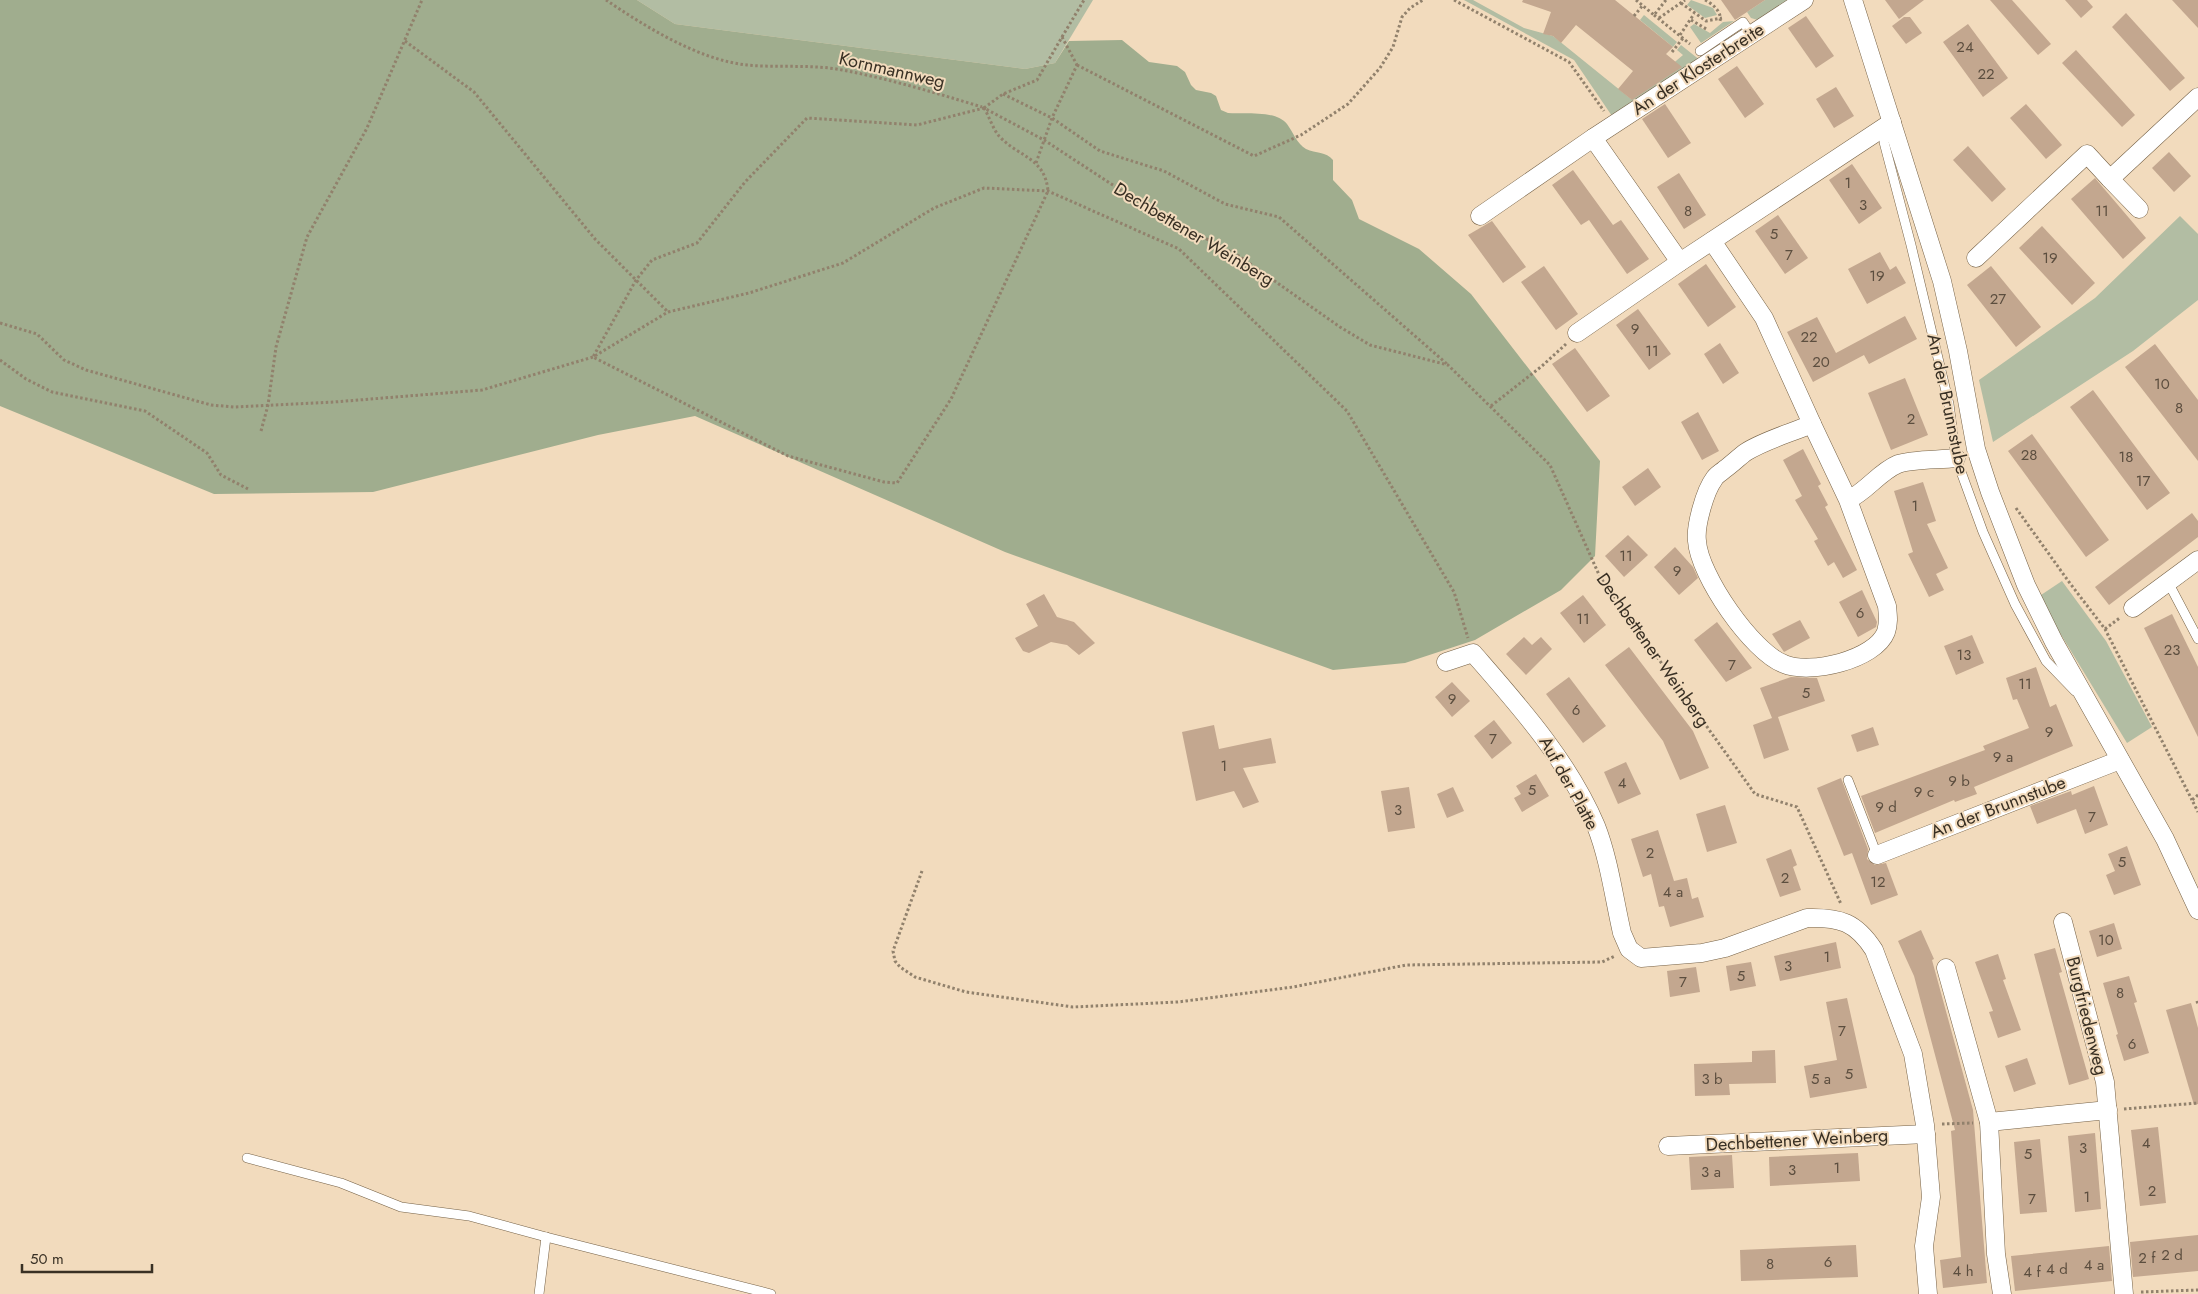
<svg xmlns="http://www.w3.org/2000/svg" width="2198" height="1294" font-family="Jost,sans-serif">
	<rect width="100%" height="100%" fill="#f2dbbd"/>
	<g fill="#b2bda3">
		<polygon points="637,0 1093,0 1055,63 1025,69 675,24"/>
		<polygon points="1464,0 1473,0 1524,28 1553,36 1631,99 1683,55 1677,50 1681,45 1701,61 1614,119 1574,60"/>
		<polygon points="1691,0 1713,8 1717,15 1705,18 1687,5"/>
		<polygon points="1765,0 1795,0 1761,21 1751,18 1747,12"/>
		<polygon points="1644,15 1677,42 1673,47 1640,20"/>
		<polygon points="1734,21 1701,43 1690,27 1694,24 1710,33 1723,22"/>
		<polygon points="2180,216 2198,234 2198,300 2133,351 1993,442 1979,380 2095,298"/>
		<polygon points="2062,581 2106,641 2152,727 2127,743 2038,597"/>
	</g>
	<path fill="#a0ad8e" d="M0 0H637L675 24 1025 69 1055 63 1069 41 1122 40 1149 62 1177 66 1185 72 1191 85 1196 90 1211 93 1216 96 1221 110 1228 113C1244 114 1276 110 1287 124 1293 132 1297 144 1306 149 1316 154 1326 151 1333 160V180L1352 200 1359 219 1419 249 1471 294 1600 461 1595 556 1561 590 1475 640 1405 663 1333 670 1005 552 695 416 598 435 373 492 214 494 0 406Z"/>
	<g fill="#c3a78f">
		<polygon points="1523,0 1615,0 1673,47 1666,54 1682,67 1632,100 1618,89 1633,71 1576,25 1561,43 1553,36 1543,34 1551,12 1522,2"/>
		<polygon points="1721,0 1765,0 1735,20"/>
		<polygon points="1885,0 1924,0 1899,19"/>
		<polygon points="1990,0 2012,0 2051,44 2038,55"/>
		<polygon points="2065,0 2087,0 2093,7 2081,18"/>
		<polygon points="2172,0 2198,0 2198,28"/>
		<polygon points="2126,13 2185,78 2170,91 2112,27"/>
		<polygon points="1806,16 1834,56 1816,68 1788,28"/>
		<polygon points="1904,17 1910,17 1922,33 1906,44 1892,26"/>
		<polygon points="1968,24 2008,78 1983,97 1943,42"/>
		<polygon points="2076,50 2135,115 2122,127 2062,63"/>
		<polygon points="1737,66 1764,104 1745,118 1718,79"/>
		<polygon points="1836,87 1854,116 1834,128 1816,99"/>
		<polygon points="1665,104 1691,143 1668,158 1642,119"/>
		<polygon points="2026,104 2062,145 2046,159 2010,118"/>
		<polygon points="1968,146 2006,189 1992,202 1953,160"/>
		<polygon points="2169,152 2191,176 2174,192 2152,168"/>
		<polygon points="1852,164 1882,208 1859,224 1829,180"/>
		<polygon points="1573,170 1613,225 1621,220 1649,259 1627,274 1589,220 1581,225 1552,185"/>
		<polygon points="1679,173 1706,215 1684,229 1657,187"/>
		<polygon points="2095,178 2146,238 2123,259 2071,199"/>
		<polygon points="1778,215 1808,258 1785,274 1755,231"/>
		<polygon points="1492,221 1526,267 1503,283 1468,235"/>
		<polygon points="2042,226 2095,283 2072,305 2019,248"/>
		<polygon points="1880,252 1890,270 1896,266 1906,283 1867,304 1848,269"/>
		<polygon points="1706,264 1736,307 1708,327 1678,284"/>
		<polygon points="1544,266 1578,314 1556,330 1521,282"/>
		<polygon points="1991,266 2041,327 2016,347 1967,285"/>
		<polygon points="1638,309 1671,354 1649,370 1616,325"/>
		<polygon points="1905,316 1917,339 1869,364 1864,355 1813,382 1787,332 1817,317 1836,353"/>
		<polygon points="1720,343 1739,373 1723,384 1704,354"/>
		<polygon points="2155,344 2198,400 2198,461 2125,367"/>
		<polygon points="1575,348 1610,396 1587,412 1552,364"/>
		<polygon points="1905,378 1928,435 1891,450 1868,393"/>
		<polygon points="2093,390 2170,493 2147,510 2070,407"/>
		<polygon points="1698,412 1719,451 1702,460 1681,422"/>
		<polygon points="2032,434 2109,540 2086,557 2008,451"/>
		<polygon points="1803,449 1821,484 1818,486 1828,505 1825,507 1857,570 1843,578 1834,562 1828,566 1814,541 1818,539 1795,500 1802,496 1783,460"/>
		<polygon points="1648,468 1661,487 1635,506 1622,487"/>
		<polygon points="1923,482 1936,521 1927,524 1948,568 1936,574 1944,590 1929,597 1908,554 1913,552 1894,491"/>
		<polygon points="2192,513 2198,521 2198,537 2109,605 2095,587"/>
		<polygon points="1628,535 1648,555 1624,577 1605,556"/>
		<polygon points="1675,547 1693,567 1698,578 1679,595 1654,567"/>
		<polygon points="1862,590 1877,622 1876,627 1858,637 1839,602"/>
		<polygon points="1044,594 1057,617 1074,622 1095,643 1079,655 1067,645 1051,642 1029,653 1023,651 1015,638 1038,626 1026,604"/>
		<polygon points="1583,595 1606,625 1584,643 1560,613"/>
		<polygon points="2172,614 2198,667 2198,737 2144,628"/>
		<polygon points="1800,620 1810,638 1784,652 1772,634"/>
		<polygon points="1717,622 1752,668 1726,682 1694,640"/>
		<polygon points="1972,635 1984,663 1956,675 1944,646"/>
		<polygon points="1524,637 1532,645 1541,637 1552,649 1526,675 1506,654"/>
		<polygon points="1629,647 1693,731 1709,768 1680,780 1663,741 1605,665"/>
		<polygon points="2036,667 2050,707 2056,704 2073,746 1974,787 1977,794 1955,802 1954,800 1875,833 1861,796 1985,750 1983,746 2029,728 2017,699 2013,700 2006,678"/>
		<polygon points="1569,677 1606,726 1583,743 1546,694"/>
		<polygon points="1791,677 1817,678 1825,701 1778,717 1789,750 1764,759 1753,725 1772,718 1760,688"/>
		<polygon points="1452,682 1470,701 1452,717 1435,697"/>
		<polygon points="1494,720 1512,743 1492,759 1474,736"/>
		<polygon points="1214,725 1219,749 1271,738 1276,763 1243,768 1259,802 1243,808 1234,791 1196,801 1182,732"/>
		<polygon points="1873,727 1879,745 1857,752 1851,735"/>
		<polygon points="1626,762 1641,794 1618,804 1604,772"/>
		<polygon points="1536,774 1549,796 1522,812 1514,798 1521,794 1516,786"/>
		<polygon points="1841,778 1868,849 1867,859 1875,865 1886,863 1898,895 1871,905 1852,853 1844,856 1817,788"/>
		<polygon points="2094,786 2108,825 2085,834 2076,809 2037,824 2030,806 2071,791 2072,795"/>
		<polygon points="1409,787 1415,828 1388,832 1381,791"/>
		<polygon points="1453,787 1464,811 1447,818 1437,794"/>
		<polygon points="1725,805 1737,843 1707,852 1696,814"/>
		<polygon points="1658,830 1674,881 1687,878 1692,899 1698,897 1704,917 1670,927 1664,906 1659,907 1651,874 1643,877 1631,839"/>
		<polygon points="2127,846 2141,885 2114,895 2106,875 2115,871 2108,854"/>
		<polygon points="1791,849 1797,865 1793,867 1801,890 1780,897 1766,859"/>
		<polygon points="2114,923 2122,949 2097,957 2089,931"/>
		<polygon points="1921,930 1934,959 1932,960 1973,1110 1987,1283 1943,1288 1940,1260 1961,1257 1951,1131 1955,1130 1914,976 1898,941"/>
		<polygon points="1836,942 1841,968 1780,981 1774,956"/>
		<polygon points="2055,948 2062,972 2059,973 2089,1079 2069,1085 2034,954"/>
		<polygon points="1998,954 2006,979 2003,980 2021,1030 1998,1038 1989,1012 1993,1011 1975,962"/>
		<polygon points="1751,962 1756,986 1730,991 1726,966"/>
		<polygon points="1696,967 1700,992 1670,997 1667,971"/>
		<polygon points="2129,976 2137,1002 2134,1003 2149,1053 2124,1061 2116,1035 2118,1034 2103,983"/>
		<polygon points="1847,998 1867,1088 1810,1098 1804,1066 1837,1060 1826,1002"/>
		<polygon points="2191,1003 2198,1028 2198,1104 2194,1105 2166,1010"/>
		<polygon points="1775,1050 1776,1083 1729,1084 1730,1095 1695,1096 1694,1064 1752,1062 1752,1051"/>
		<polygon points="2027,1058 2036,1084 2014,1092 2005,1066"/>
		<polygon points="2158,1127 2166,1203 2140,1206 2131,1130"/>
		<polygon points="2095,1133 2101,1209 2075,1212 2068,1136"/>
		<polygon points="2040,1139 2047,1212 2020,1214 2014,1142"/>
		<polygon points="1858,1153 1860,1181 1770,1186 1769,1157"/>
		<polygon points="1732,1155 1734,1188 1691,1190 1689,1157"/>
		<polygon points="2198,1235 2198,1271 2133,1277 2130,1242"/>
		<polygon points="1856,1245 1858,1277 1741,1281 1740,1250"/>
		<polygon points="2109,1246 2112,1281 2015,1291 2011,1256"/>
	</g>
	<g fill="none" stroke-linecap="round" stroke-linejoin="round">
		<g stroke="#756146" stroke-width="10">
			<g id="service">
				<polyline points="1700,51 1743,22 1751,34"/>
				<polyline points="1890,127 1884,142 1911,245 1949,404 1956,458 1983,532 2015,604 2046,661 2075,691"/>
				<polyline points="2168,582 2198,639"/>
				<polyline points="1848,780 1877,855"/>
				<polyline points="247,1158 341,1183 401,1207 469,1216 546,1237 771,1294"/>
				<polyline points="539,1294 546,1237"/>
			</g>
		</g>
		<g stroke="#756146" stroke-width="19">
			<g id="minor">
				<polyline points="1853,0 1942,281 1958,351 1976,449 1990,492 2026,585 2054,642 2165,839 2198,910"/>
				<polyline points="2110,179 2139,209"/>
				<polyline points="1480,216 1593,138"/>
				<polyline points="1712,241 1764,318 1812,424"/>
				<polyline points="1976,258 2087,154 2110,179 2198,97"/>
				<polyline points="1680,262 1593,138 1804,0"/>
				<polyline points="1577,333 1680,262 1892,122"/>
				<path d="M1848 500 1812 424C1791 433 1765 440 1746 452 1739 457 1732 464 1725 469 1722 472 1716 475 1714 479 1705 491 1695 526 1697 541 1699 575 1752 652 1784 664 1810 675 1875 660 1886 632 1889 623 1888 616 1887 606L1848 500C1867 491 1879 472 1898 464 1913 459 1940 460 1956 458"/>
				<polyline points="2133,608 2198,560"/>
				<path d="M1446 662 1473 653C1519 706 1568 760 1596 826 1609 859 1614 898 1622 933L1629 949 1641 958 1702 953 1725 948 1807 918C1840 917 1856 922 1874 950L1913 1054 1925 1125 1931 1197 1924 1246 1928 1294"/>
				<polyline points="1877,855 2120,760"/>
				<polyline points="2063,922 2105,1082 2124,1294"/>
				<polyline points="1946,968 1989,1122 1996,1254 2002,1294"/>
				<polyline points="1989,1122 2108,1110"/>
				<polyline points="1668,1146 1926,1134"/>
			</g>
		</g>
		<g stroke="#91816c" stroke-width="3" stroke-dasharray="2.5 2.5" stroke-linecap="butt">
			<path d="M606 0C646 27 699 60 747 65 778 68 812 64 842 70 890 79 936 93 982 107"/>
			<polyline points="1454,0 1569,62 1604,111"/>
			<polyline points="1636,0 1654,15 1666,0"/>
			<path d="M1705 0C1713 4 1722 12 1720 21"/>
			<polyline points="1681,3 1706,21 1722,18"/>
			<polyline points="1654,15 1690,44"/>
			<polyline points="1634,16 1643,5"/>
			<polyline points="1659,18 1685,0"/>
			<polyline points="1691,20 1708,30"/>
			<polyline points="1680,35 1694,14"/>
			<polyline points="1062,37 1084,0"/>
			<polyline points="405,41 474,92 595,239 668,312"/>
			<polyline points="1672,52 1683,38"/>
			<polyline points="1077,65 1254,156 1301,135 1348,104 1380,68 1393,47 1402,17 1410,8 1423,0"/>
			<polyline points="1003,94 1052,118 1100,151 1164,171 1225,204 1279,217 1447,364"/>
			<path d="M984 108C989 116 993 129 999 136 1018 157 1045 157 1048 191L951 399 897 483 884 482 788 456 593 357 636 280 652 260 697 243 745 182 807 118 917 125 984 108 1044 140 1148 208 1239 256 1340 327 1370 345 1448 365 1550 465 1600 577 1755 794 1797 807 1841 904"/>
			<polyline points="984,108 1003,94 1037,80 1062,37 1077,65"/>
			<polyline points="1036,163 1052,118 1077,65"/>
			<polyline points="0,323 37,334 64,360 86,370 211,405 234,407 334,402 482,390 593,357 668,312 749,293 843,263 934,208 984,188 1048,191 1179,249 1347,411 1454,592 1468,638"/>
			<polyline points="0,360 26,379 52,392 145,411 207,453 221,475 250,490"/>
			<polyline points="1491,406 1542,366 1566,344"/>
			<polyline points="261,431 268,405 276,347 307,237 367,128 422,0"/>
			<polyline points="2016,508 2069,582 2105,629 2192,800"/>
			<polyline points="2105,629 2121,617"/>
			<polyline points="2198,795 2192,800 2198,812"/>
			<polyline points="922,871 893,951 895,961 900,967 915,977 966,992 1073,1007 1178,1002 1293,987 1406,965 1602,962 1615,956"/>
			<polyline points="2197,1001 2198,1005"/>
			<polyline points="2124,1109 2198,1103"/>
			<polyline points="1942,1124 1973,1123"/>
			<polyline points="2141,1292 2198,1290"/>
		</g>
		<use href="#service" stroke="#fff" stroke-width="9"/>
		<use href="#minor" stroke="#fff" stroke-width="18"/>
	</g>
	<g text-anchor="middle" stroke-width="4" stroke-linejoin="round" paint-order="stroke">
		<g font-size="15" fill="#5c4e3f">
			<text x="1965" y="52">24</text>
			<text x="1986" y="79">22</text>
			<text x="1848" y="188">1</text>
			<text x="1863" y="210">3</text>
			<text x="1688" y="216">8</text>
			<text x="2102" y="216">11</text>
			<text x="1774" y="239">5</text>
			<text x="1789" y="260">7</text>
			<text x="2050" y="263">19</text>
			<text x="1877" y="281">19</text>
			<text x="1998" y="304">27</text>
			<text x="1635" y="334">9</text>
			<text x="1809" y="342">22</text>
			<text x="1652" y="356">11</text>
			<text x="1821" y="367">20</text>
			<text x="2162" y="389">10</text>
			<text x="2179" y="413">8</text>
			<text x="1911" y="424">2</text>
			<text x="2029" y="460">28</text>
			<text x="2126" y="462">18</text>
			<text x="2143" y="486">17</text>
			<text x="1915" y="511">1</text>
			<text x="1626" y="561">11</text>
			<text x="1677" y="576">9</text>
			<text x="1860" y="618">6</text>
			<text x="1583" y="624">11</text>
			<text x="2172" y="655">23</text>
			<text x="1964" y="660">13</text>
			<text x="1732" y="670">7</text>
			<text x="2025" y="689">11</text>
			<text x="1806" y="698">5</text>
			<text x="1452" y="704">9</text>
			<text x="1576" y="715">6</text>
			<text x="2049" y="737">9</text>
			<text x="1493" y="744">7</text>
			<text x="2003" y="762">9 a</text>
			<text x="1224" y="771">1</text>
			<text x="1959" y="786">9 b</text>
			<text x="1622" y="788">4</text>
			<text x="1532" y="795">5</text>
			<text x="1924" y="797">9 c</text>
			<text x="1886" y="812">9 d</text>
			<text x="1398" y="815">3</text>
			<text x="2092" y="822">7</text>
			<text x="1650" y="858">2</text>
			<text x="2122" y="867">5</text>
			<text x="1785" y="883">2</text>
			<text x="1878" y="887">12</text>
			<text x="1673" y="897">4 a</text>
			<text x="2106" y="945">10</text>
			<text x="1827" y="962">1</text>
			<text x="1788" y="971">3</text>
			<text x="1741" y="981">5</text>
			<text x="1683" y="987">7</text>
			<text x="2120" y="998">8</text>
			<text x="1842" y="1036">7</text>
			<text x="2132" y="1049">6</text>
			<text x="1849" y="1079">5</text>
			<text x="1712" y="1084">3 b</text>
			<text x="1821" y="1084">5 a</text>
			<text x="2146" y="1148">4</text>
			<text x="2083" y="1153">3</text>
			<text x="2028" y="1159">5</text>
			<text x="1837" y="1173">1</text>
			<text x="1792" y="1175">3</text>
			<text x="1711" y="1177">3 a</text>
			<text x="2152" y="1196">2</text>
			<text x="2087" y="1202">1</text>
			<text x="2032" y="1204">7</text>
			<text x="2172" y="1260">2 d</text>
			<text x="2147" y="1263">2 f</text>
			<text x="1828" y="1267">6</text>
			<text x="1770" y="1269">8</text>
			<text x="2094" y="1270">4 a</text>
			<text x="2057" y="1274">4 d</text>
			<text x="1963" y="1276">4 h</text>
			<text x="2032" y="1277">4 f</text>
		</g>
		<g font-size="18" fill="#393024" stroke="#f2dbbd">
			<text transform="translate(1698 69) rotate(-33)" y="6">An der Klosterbreite</text>
			<text transform="translate(892 70) rotate(13)" y="6">Kornmannweg</text>
			<text transform="translate(1194 234) rotate(31)" y="6">Dechbettener Weinberg</text>
			<text transform="translate(1948 404) rotate(78)" y="6">An der Brunnstube</text>
			<text transform="translate(1653 650) rotate(55)" y="6">Dechbettener Weinberg</text>
			<text transform="translate(1569 783) rotate(61)" y="6">Auf der Platte</text>
			<text transform="translate(1998 807) rotate(-21)" y="6">An der Brunnstube</text>
			<text transform="translate(2087 1016) rotate(76)" y="6">Burgfriedenweg</text>
			<text transform="translate(1797 1140) rotate(-3)" y="6">Dechbettener Weinberg</text>
		</g>
	</g>
	<path d="M22 1264v8h130v-8" fill="none" stroke="#393024" stroke-width="2.5"/>
	<text x="30" y="1264" font-size="15" fill="#393024" stroke="#f2dbbd" stroke-width="4" paint-order="stroke">50 m</text>
</svg>
